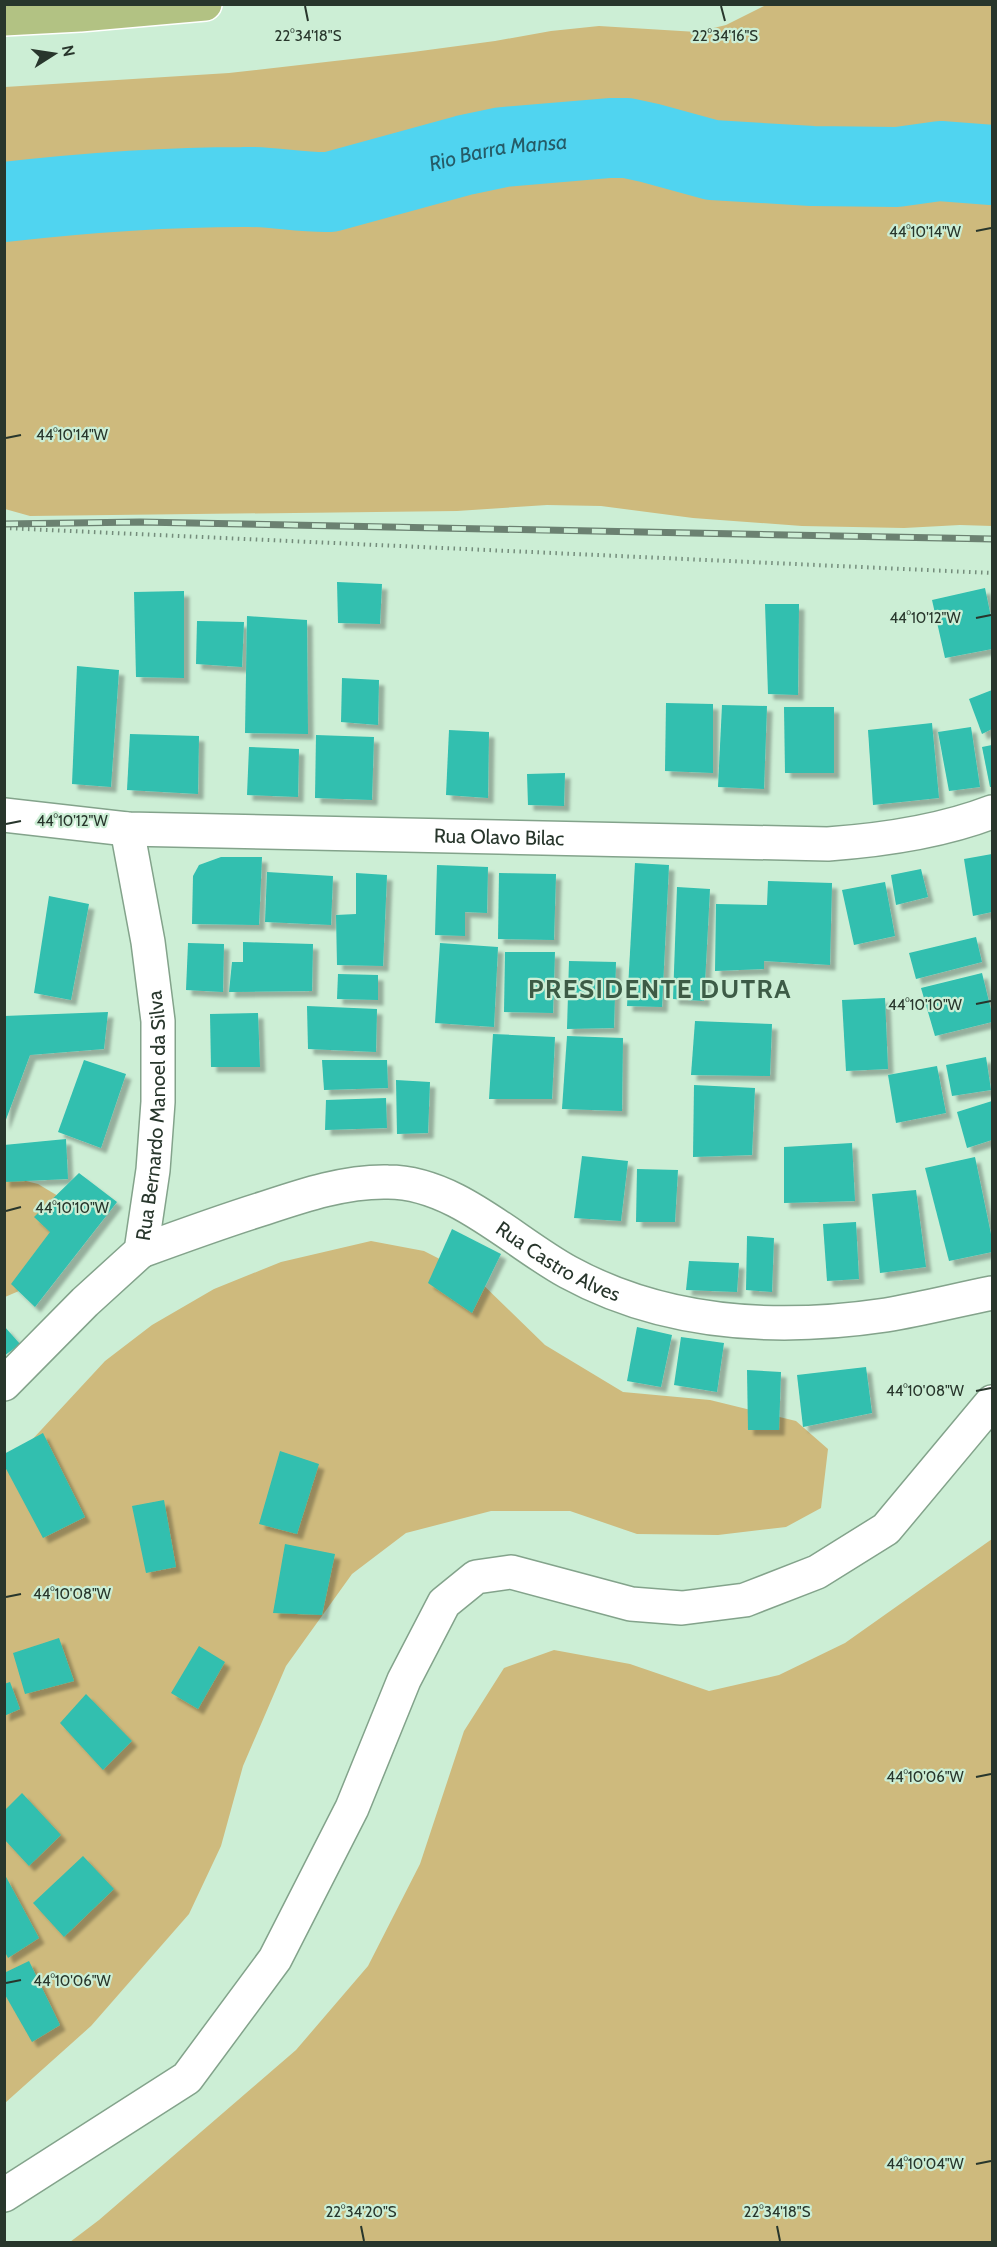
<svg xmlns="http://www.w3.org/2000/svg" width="997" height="2247" font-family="Cabin,sans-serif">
	<defs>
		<filter id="shadow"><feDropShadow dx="5.5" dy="5.5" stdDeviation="1.5" flood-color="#0004"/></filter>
	</defs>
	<rect width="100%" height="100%" fill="#cceed5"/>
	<g fill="#ceba7d">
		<polygon points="766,5 992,5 992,145 946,151 886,154 832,153 714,138 644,119 620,118 494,133 319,179 278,167 216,164 5,182 5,87 229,73 413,52 495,41 551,31 599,26 697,32 726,25"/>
		<polygon points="615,159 699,182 864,181 950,178 992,180 992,526 960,525 904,528 802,526 693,518 601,506 547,505 457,511 30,516 5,509 5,229 207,216 320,216 405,208 573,165"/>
		<polygon points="10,1177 38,1184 58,1196 42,1281 5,1297 4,1178"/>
		<polygon points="371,1241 424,1251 475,1277 545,1345 623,1392 710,1400 796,1421 828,1449 821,1508 786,1527 718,1535 637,1534 570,1511 491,1511 406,1533 352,1574 286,1666 243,1766 221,1846 189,1914 91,2026 5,2103 4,1470 105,1361 152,1325 214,1289 281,1262"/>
		<polygon points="992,1539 992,2242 70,2242 99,2220 296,2050 368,1966 420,1864 464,1731 504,1668 554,1650 630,1664 709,1691 779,1675 845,1643"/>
	</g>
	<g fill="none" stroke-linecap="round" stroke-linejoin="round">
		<path stroke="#50d4f0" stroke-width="80" id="s1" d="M4 202C84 193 163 187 243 187 272 186 301 193 330 192L465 155 503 147 610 138H627L650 143 712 160 812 166 897 167 940 161 992 165"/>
	</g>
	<g fill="#30bfaf" filter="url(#shadow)">
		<polygon points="337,582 382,584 380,624 338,623"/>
		<polygon points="985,588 992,622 992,649 945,658 932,600"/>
		<polygon points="184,591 184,678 136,677 134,592"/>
		<polygon points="765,604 799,604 798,695 768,694"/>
		<polygon points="247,616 307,620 308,734 245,733"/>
		<polygon points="197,621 244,622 242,667 196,664"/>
		<polygon points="77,666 119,670 111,787 72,784"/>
		<polygon points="342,678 379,680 378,725 341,722"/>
		<polygon points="992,690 992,729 982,734 969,699"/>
		<polygon points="666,703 713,704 713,773 665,771"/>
		<polygon points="722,705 767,706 764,789 718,787"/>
		<polygon points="784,707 834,707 834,773 785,773"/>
		<polygon points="932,723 939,798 873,805 868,730"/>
		<polygon points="971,727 980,787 949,791 938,732"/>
		<polygon points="449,730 489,732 488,798 446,795"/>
		<polygon points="130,734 199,736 198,794 127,790"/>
		<polygon points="316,735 374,737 372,800 315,798"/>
		<polygon points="992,745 992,787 990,787 982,747"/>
		<polygon points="249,747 299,749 298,797 247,795"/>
		<polygon points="565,773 564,806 528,805 527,774"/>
		<polygon points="992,854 992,912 973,916 964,859"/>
		<polygon points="221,857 262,857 259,925 192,924 193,876 199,865"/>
		<polygon points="635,863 669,865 662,1007 627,1006"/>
		<polygon points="437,865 488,867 487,913 465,912 465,936 435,935"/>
		<polygon points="921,869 928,897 896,905 891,875"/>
		<polygon points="267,872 333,876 331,925 265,922"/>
		<polygon points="356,873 387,875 383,966 337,965 336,915 356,914"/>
		<polygon points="499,873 556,874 554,940 498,939"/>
		<polygon points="768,881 832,883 830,965 764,961 764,969 715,971 716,904 767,905"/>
		<polygon points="885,882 895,936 854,945 842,890"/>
		<polygon points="677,887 710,889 704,1001 673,999"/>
		<polygon points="49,896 89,904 71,1000 34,993"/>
		<polygon points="976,937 982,962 916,979 909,953"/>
		<polygon points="243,942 313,944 312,991 229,992 232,962 243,962"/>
		<polygon points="188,943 224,944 223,992 186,990"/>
		<polygon points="440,943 498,947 494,1027 435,1023"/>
		<polygon points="505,952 555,952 553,1013 504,1012"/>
		<polygon points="569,961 616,962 614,1028 567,1029"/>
		<polygon points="982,973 992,1014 992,1022 935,1036 921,988"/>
		<polygon points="338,974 378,975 378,1000 337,999"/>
		<polygon points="885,998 888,1069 846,1071 842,1000"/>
		<polygon points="307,1006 377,1009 376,1052 308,1049"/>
		<polygon points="108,1012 104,1049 30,1055 4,1125 4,1016"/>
		<polygon points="258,1013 260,1067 211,1067 210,1014"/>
		<polygon points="695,1021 772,1024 770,1076 691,1075"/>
		<polygon points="493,1034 555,1037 552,1099 489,1099"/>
		<polygon points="567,1036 623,1038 622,1111 562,1109"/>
		<polygon points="986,1057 991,1090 952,1096 946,1065"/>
		<polygon points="84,1060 126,1074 101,1148 58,1132"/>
		<polygon points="322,1060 387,1060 388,1088 324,1090"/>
		<polygon points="937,1066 946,1113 896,1123 888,1075"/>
		<polygon points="396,1080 430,1082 428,1133 397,1134"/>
		<polygon points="694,1085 755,1088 752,1155 693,1157"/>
		<polygon points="386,1098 387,1128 325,1130 326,1100"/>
		<polygon points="992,1101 992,1140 967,1148 957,1112"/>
		<polygon points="66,1139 68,1179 4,1182 4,1145"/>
		<polygon points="852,1143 855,1201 784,1203 784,1147"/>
		<polygon points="582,1156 628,1161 621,1221 574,1218"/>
		<polygon points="975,1157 992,1239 992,1252 949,1261 925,1168"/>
		<polygon points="637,1169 678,1170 675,1222 636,1222"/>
		<polygon points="79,1173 117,1202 35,1307 11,1284 50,1232 34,1217"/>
		<polygon points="916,1190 926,1267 880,1273 872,1194"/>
		<polygon points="856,1222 859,1279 827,1281 823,1224"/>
		<polygon points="452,1229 501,1254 472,1313 428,1283"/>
		<polygon points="747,1236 774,1238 772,1292 746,1290"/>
		<polygon points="689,1261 739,1263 737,1292 686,1290"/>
		<polygon points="4,1326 20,1344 4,1356"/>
		<polygon points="637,1327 672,1335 661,1387 627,1381"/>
		<polygon points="681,1337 724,1343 717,1392 674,1385"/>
		<polygon points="866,1367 872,1413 803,1427 797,1375"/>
		<polygon points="747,1370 781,1372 779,1430 748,1430"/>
		<polygon points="43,1433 85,1517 43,1538 4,1465 4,1454"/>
		<polygon points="280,1451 319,1464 297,1534 259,1524"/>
		<polygon points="164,1500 176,1567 146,1573 132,1506"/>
		<polygon points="285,1544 335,1554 322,1615 273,1613"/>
		<polygon points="59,1638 74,1681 25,1694 13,1653"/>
		<polygon points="199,1646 225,1662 198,1709 171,1693"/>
		<polygon points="10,1682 20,1709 4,1716 4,1684"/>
		<polygon points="86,1694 132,1741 103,1770 60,1723"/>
		<polygon points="22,1793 61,1835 29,1866 4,1839 4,1811"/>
		<polygon points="83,1856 114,1889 64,1937 33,1903"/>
		<polygon points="5,1875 39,1938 8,1958 5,1952"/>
		<polygon points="29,1961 60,2025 32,2042 4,1993 4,1973"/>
	</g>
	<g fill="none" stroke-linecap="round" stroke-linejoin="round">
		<g stroke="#83a38b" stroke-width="36">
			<g id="minor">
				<path id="s2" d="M4 815 127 829 828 844C884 840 940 832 992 812"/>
				<path id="s3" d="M141 1251C182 1236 223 1221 265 1208 304 1195 346 1181 388 1182 455 1182 513 1242 568 1272 665 1325 778 1331 886 1315 922 1309 957 1300 992 1293"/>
				<path id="s4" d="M4 1384 85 1302 141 1251 153 1170 158 1102V1021L148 942 127 829"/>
				<polyline points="4,2195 187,2078 275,1959 352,1808 404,1680 444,1603 476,1577 511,1572 631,1604 682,1608 745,1600 817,1572 886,1529 992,1402"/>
			</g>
		</g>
		<g stroke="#fff" stroke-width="36">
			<polyline id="major" points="4,19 80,15 205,4"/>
		</g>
		<polyline stroke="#748c7b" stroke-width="4" stroke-dasharray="1.5 4.5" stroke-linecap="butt" points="4,528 992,573"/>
		<use href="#minor" stroke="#fff" stroke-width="33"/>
		<use href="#major" stroke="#b2c283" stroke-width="33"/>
		<g stroke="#6b8171" stroke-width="7">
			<polyline id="rail" points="4,524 140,522 992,539"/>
		</g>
		<use href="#rail" stroke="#cceed5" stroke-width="4.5" stroke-dasharray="14" stroke-linecap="butt"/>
	</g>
	<path fill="none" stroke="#28362c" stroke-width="2" d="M305 6 308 21M721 6 725 21M976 231 991 228M6 438 21 435M976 618 991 615M6 824 21 821M976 1004 991 1001M6 1211 21 1207M976 1391 991 1388M6 1597 21 1594M976 1777 991 1774M6 1983 21 1980M976 2164 991 2161M361 2226 364 2241M777 2226 780 2241"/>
	<g text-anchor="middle" stroke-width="4.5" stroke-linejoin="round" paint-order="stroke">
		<g font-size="20" fill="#28362c" stroke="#cceed5">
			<text dy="7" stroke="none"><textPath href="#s2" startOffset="496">Rua Olavo Bilac</textPath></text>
			<text dy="7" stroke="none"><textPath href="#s4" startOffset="327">Rua Bernardo Manoel da Silva</textPath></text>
			<text dy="7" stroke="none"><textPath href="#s3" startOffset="448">Rua Castro Alves</textPath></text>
		</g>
		<g font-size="21" font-style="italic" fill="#255b67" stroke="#cceed5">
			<text dy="7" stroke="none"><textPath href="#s1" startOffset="500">Rio Barra Mansa</textPath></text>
		</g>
		<g font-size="26" font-weight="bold" letter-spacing="1.5" fill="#3d5b46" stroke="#cceed5">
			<text x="660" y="998">PRESIDENTE DUTRA</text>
		</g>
	</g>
	<g font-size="15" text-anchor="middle" fill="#28362c" stroke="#cceed5" stroke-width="4.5" stroke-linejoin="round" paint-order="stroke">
		<text x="308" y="41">22°34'18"S</text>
		<text x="725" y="41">22°34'16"S</text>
		<text x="925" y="237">44°10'14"W</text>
		<text x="72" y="440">44°10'14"W</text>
		<text x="925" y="623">44°10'12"W</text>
		<text x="72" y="826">44°10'12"W</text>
		<text x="925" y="1010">44°10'10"W</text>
		<text x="72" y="1213">44°10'10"W</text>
		<text x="925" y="1396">44°10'08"W</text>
		<text x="72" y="1599">44°10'08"W</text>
		<text x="925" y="1782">44°10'06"W</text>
		<text x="72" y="1986">44°10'06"W</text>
		<text x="925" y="2169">44°10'04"W</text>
		<text x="361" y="2217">22°34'20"S</text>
		<text x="777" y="2217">22°34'18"S</text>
	</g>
	<rect width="997" height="2247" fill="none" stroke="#28362c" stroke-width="12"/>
	<g transform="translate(54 54) rotate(78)" stroke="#cceed5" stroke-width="4.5" paint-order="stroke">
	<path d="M0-4.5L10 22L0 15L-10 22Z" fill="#28362c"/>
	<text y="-9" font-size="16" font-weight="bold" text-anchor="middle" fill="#28362c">N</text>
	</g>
</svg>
